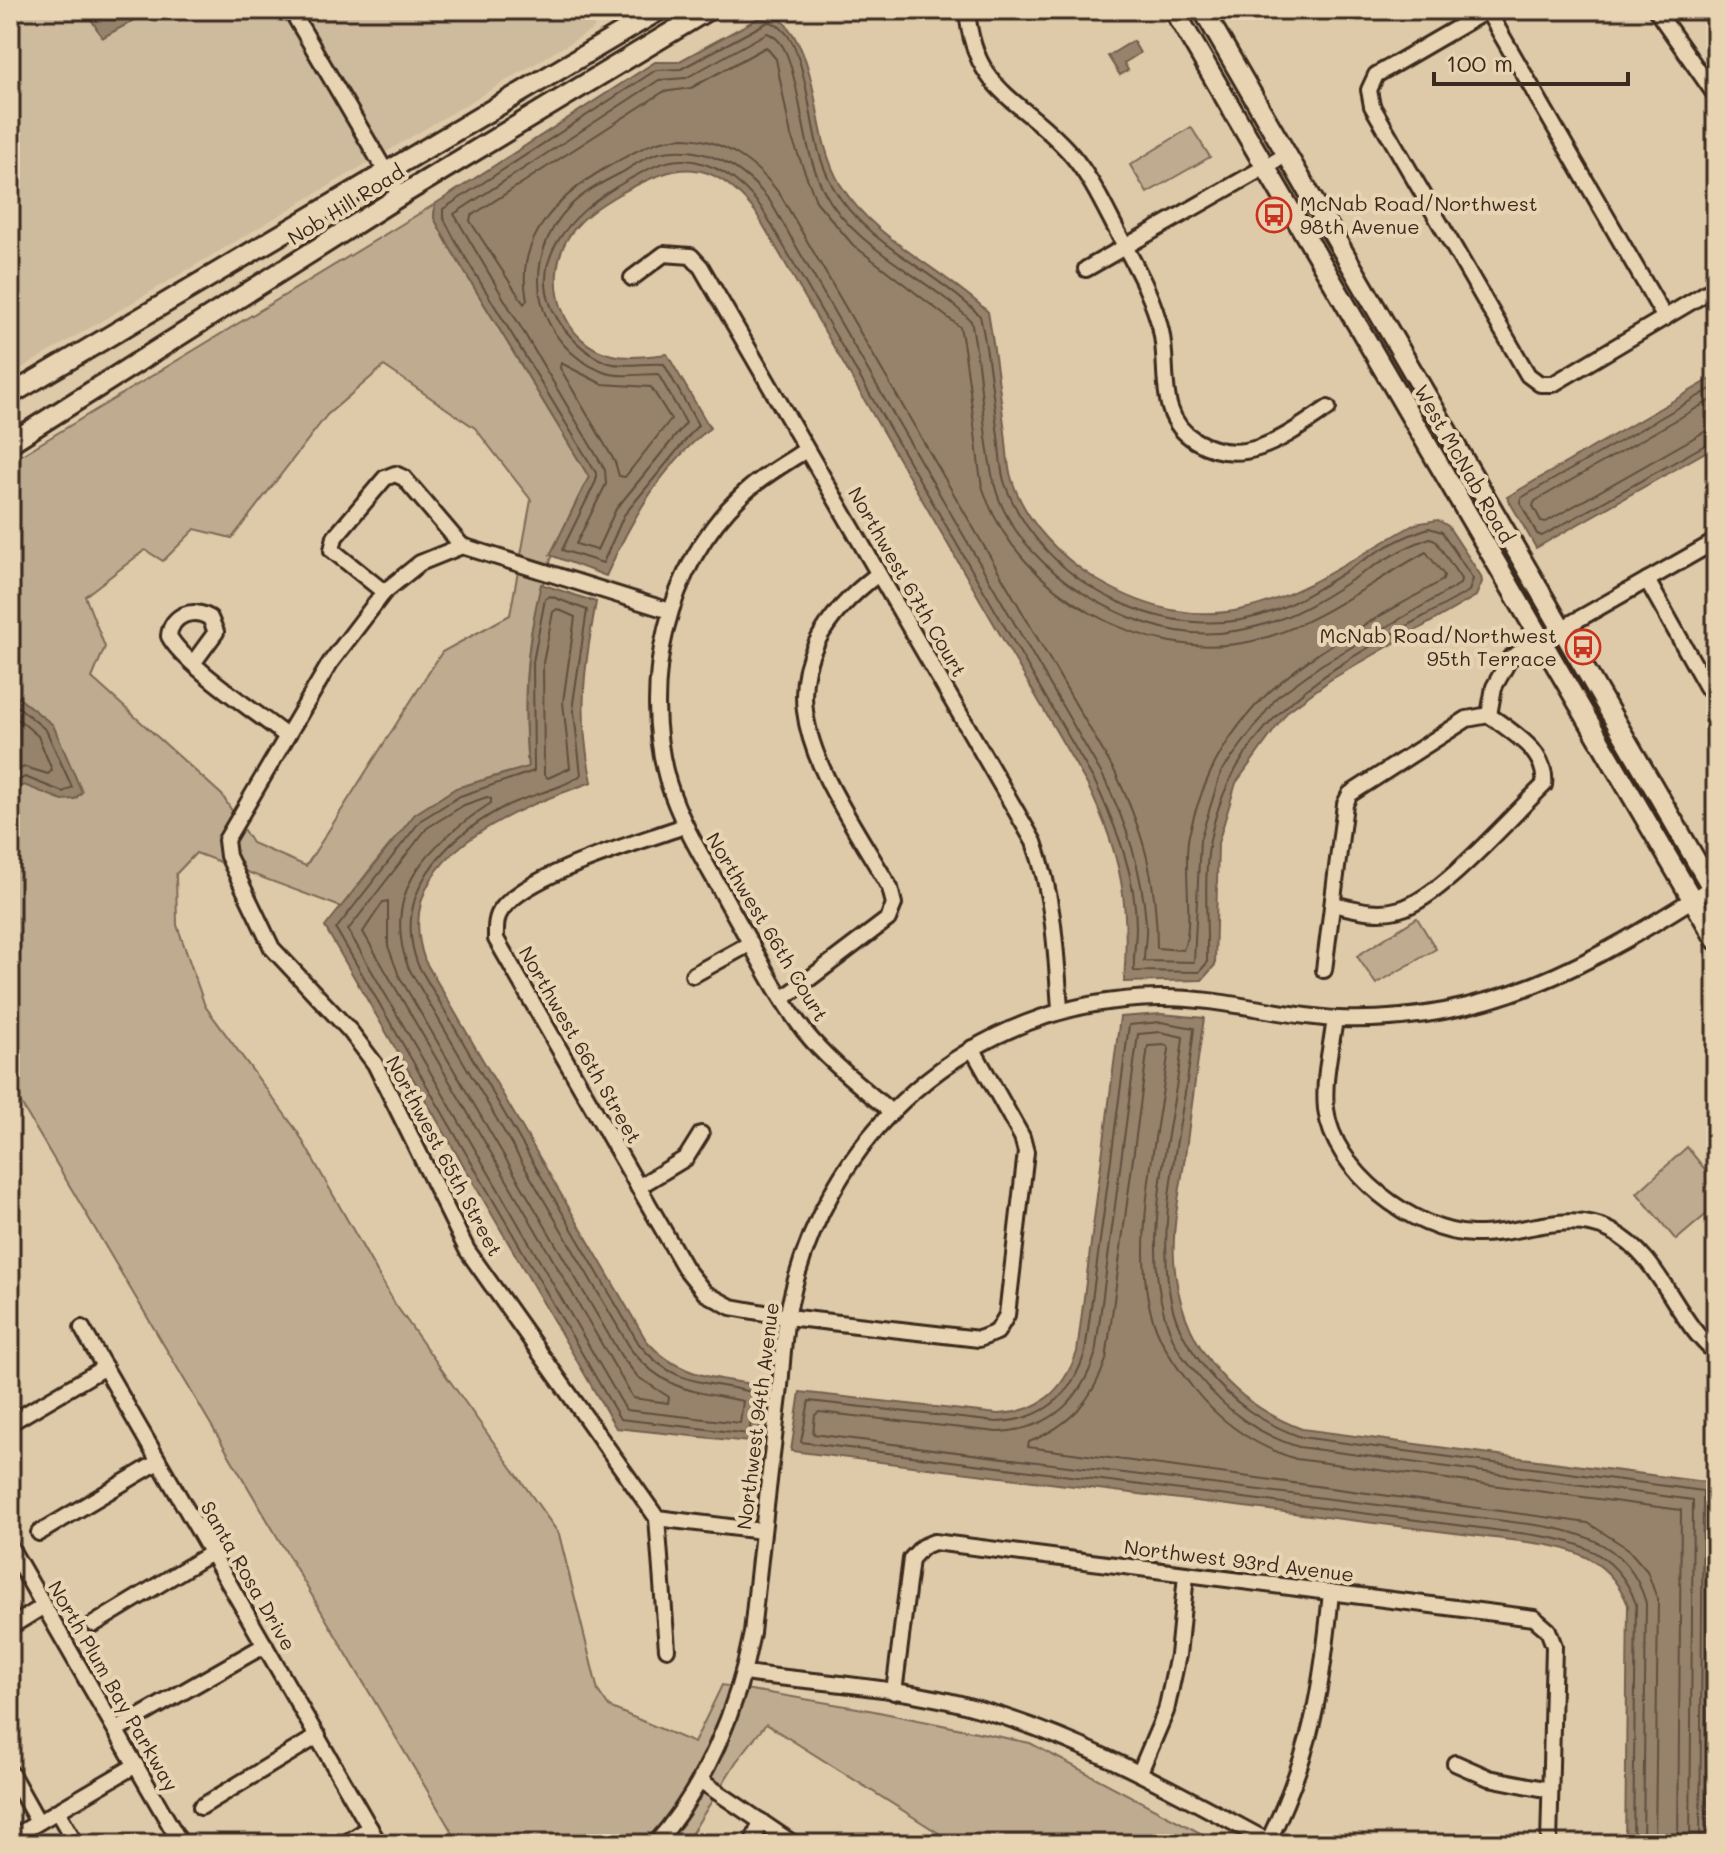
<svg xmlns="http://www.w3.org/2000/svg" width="1726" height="1854" font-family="Mali,sans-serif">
	<rect width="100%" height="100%" fill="#dec9a9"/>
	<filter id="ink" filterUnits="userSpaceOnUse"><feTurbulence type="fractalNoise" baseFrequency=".0125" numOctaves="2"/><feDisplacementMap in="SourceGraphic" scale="16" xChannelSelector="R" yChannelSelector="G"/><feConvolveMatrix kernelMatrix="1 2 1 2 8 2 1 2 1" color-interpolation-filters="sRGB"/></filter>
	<g filter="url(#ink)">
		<polygon fill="#ceba9c" points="10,10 585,10 595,28 10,375"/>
		<g fill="#bfab90" stroke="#7d6a57" stroke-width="2" fill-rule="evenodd">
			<polygon points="1191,127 1210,157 1147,193 1130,165"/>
			<path d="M435 204 434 218 449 246 589 477C534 579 518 652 528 768 422 790 404 826 341 907L196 853 176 874 177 925 205 1006 297 1131 395 1304 559 1534 598 1691 609 1707 694 1743 722 1685 869 1710 1030 1743 1221 1844H956L766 1724 736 1762 685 1844H459L10 1085V462ZM384 366 475 428 531 500 510 615 442 652 306 866 252 843 222 795 92 678 105 647 85 596 145 550 163 561 195 529 232 538 327 415Z"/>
			<polygon points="1417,918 1436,949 1376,984 1357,956"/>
			<polygon points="1687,1147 1716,1183 1716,1206 1676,1240 1637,1193"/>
		</g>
		<g fill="#97836c" stroke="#725f4d" stroke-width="2">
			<polygon points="86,10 153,10 102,38"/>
			<path d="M766 14 777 15C825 60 808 129 840 184 874 240 942 268 988 312 995 352 1000 392 1005 432 1007 448 1007 466 1012 480 1026 523 1060 557 1097 580 1226 656 1302 587 1415 524L1438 520 1448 526 1481 576 1482 582 1476 596 1330 680 1288 711 1236 783 1218 843 1215 965 1202 980 1124 982C1130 904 1122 856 1088 786L755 211C709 156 679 162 621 193 600 205 578 219 566 241 544 282 562 344 612 355 630 359 650 356 667 354L710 428C661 467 631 520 606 576L550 555 589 477 449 246 434 218 435 204 655 62H678Z"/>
			<polygon points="1133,41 1140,53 1124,63 1128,70 1120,75 1108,56"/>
			<polygon points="1716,376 1716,446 1536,548 1507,497"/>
			<path d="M541 584 596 602C584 667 577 716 592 782 516 809 387 856 425 961L646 1340C678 1378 720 1379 766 1386L758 1443 616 1428 325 927 415 814 456 788 528 767C523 701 525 650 541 584Z"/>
			<polygon points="10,691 53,725 82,792 75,799 62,800 24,785 16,789 10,804"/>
			<path d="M1161 1014 1204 1018C1197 1064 1191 1111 1185 1157 1180 1190 1172 1227 1174 1260 1179 1341 1228 1401 1302 1429L1711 1483 1708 1844H1625L1628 1605C1603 1540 1539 1545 1479 1536L791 1451 800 1392 998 1414C1040 1412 1063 1391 1077 1352L1120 1017Z"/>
		</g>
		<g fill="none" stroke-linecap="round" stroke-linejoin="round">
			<g stroke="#604e3d" stroke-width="2">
				<path d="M768 22C781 23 792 39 796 51 813 95 809 145 833 187 866 245 935 270 980 316 989 355 993 396 998 436 1000 451 1000 470 1005 484 1042 586 1172 650 1274 611 1328 590 1374 545 1429 528L1442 532 1473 579 1469 591C1360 654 1236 703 1210 840 1203 879 1208 924 1207 963L1199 972 1134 971C1133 957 1136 942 1136 927 1136 875 1117 829 1095 782L761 207C742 182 718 163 685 160 664 159 646 170 628 180 573 211 515 265 565 330 576 343 592 358 609 363 626 368 646 362 664 364L698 425 624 515 603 563 562 550 596 481V473L456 242 443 217V209L656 70 681 69Z"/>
				<path d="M767 33C776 36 783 45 787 55 803 97 801 147 824 191 855 250 926 275 971 321 983 374 981 430 994 483 1013 562 1114 626 1192 633 1219 635 1249 630 1275 621 1330 602 1375 557 1430 538L1435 540 1461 579 1460 584 1321 665 1277 697 1221 772 1200 840 1194 962 1144 961C1144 949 1147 936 1146 923 1142 870 1127 825 1104 778L770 201C743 167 705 143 659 153 646 156 633 166 621 173 603 182 584 192 570 206 518 259 533 344 603 372 619 378 641 374 658 374L686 423 616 509 597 550 576 544 606 484 605 470 454 214 659 80 686 78Z"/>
				<path d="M766 47 776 59 791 136 816 201 853 245 960 327C968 364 971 403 976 441 978 457 979 475 983 489 1017 593 1146 665 1253 641 1311 628 1373 581 1426 552L1444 575 1443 580C1325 649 1223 689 1189 835 1182 865 1195 926 1183 950L1157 948C1157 880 1144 833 1115 772L781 196C759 165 724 139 684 138 658 138 638 150 616 162 565 190 513 235 527 300L524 304 470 221 471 216 663 92 691 88Z"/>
				<polygon points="561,363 602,384 651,387 671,419 625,477 619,476 615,462 560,368"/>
				<polyline points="1716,386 1521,498 1520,502 1537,534 1542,536 1716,439"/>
				<polyline points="1716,397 1535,501 1533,506 1541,521 1546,522 1704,432 1716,429"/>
				<path d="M550 596 587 610 573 703 581 775C558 791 527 795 502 808 443 840 391 895 418 965L639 1344C675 1388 706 1380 755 1393L749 1434 620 1419 336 929 421 820 460 796 534 771 533 662 545 599Z"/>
				<polygon points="557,609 575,617 563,702 570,768 548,778 544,775 543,663 553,612"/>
				<polyline points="10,700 46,730 72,787 63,792 25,777 10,785"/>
				<polyline points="10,712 38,736 52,770 48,774 25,767 10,772"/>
				<path d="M487 797 491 799V803C430 843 380 890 408 967L632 1351C666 1392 695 1391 743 1401L740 1423 626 1410 348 930 427 828 464 805Z"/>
				<polygon points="388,901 388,946 399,976 621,1356 638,1377 669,1397 668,1403 633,1398 363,932 383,902"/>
				<path d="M1633 1844 1636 1604C1612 1533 1543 1538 1480 1528L801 1442 809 1401 997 1422C1043 1420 1072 1396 1085 1352L1129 1025 1161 1022 1194 1028C1186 1115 1154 1215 1171 1301 1176 1328 1191 1350 1207 1371 1233 1403 1262 1423 1301 1437L1703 1491 1700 1844"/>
				<path d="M1643 1844 1646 1603C1624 1525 1548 1528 1482 1518L813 1434 815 1415 819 1412 997 1432C1048 1430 1080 1403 1095 1355L1138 1034 1161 1032 1183 1037C1174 1132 1130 1260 1178 1349 1184 1360 1193 1369 1200 1378 1227 1412 1258 1434 1299 1447L1693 1500 1690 1844"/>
				<path d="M1655 1844 1658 1601 1647 1571 1627 1548 1588 1523 1028 1447 1029 1442C1070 1425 1092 1401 1106 1360L1148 1046 1166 1045 1169 1049C1159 1125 1132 1235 1150 1309 1157 1339 1174 1364 1193 1388 1220 1422 1254 1446 1296 1459L1681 1510 1678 1844"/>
			</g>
			<g stroke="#3b2a1e" stroke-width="20">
				<g id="minor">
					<polyline points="291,10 400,196"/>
					<path d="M967 10C974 94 1023 99 1070 153 1090 176 1103 204 1117 231 1133 262 1153 295 1161 331 1170 369 1155 417 1196 441 1245 470 1287 435 1328 408"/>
					<polyline points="1487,10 1665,318"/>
					<polyline points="1488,10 1376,75 1369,90 1372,106 1528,375 1540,384 1553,384 1716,287"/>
					<polyline points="1656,10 1716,96"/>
					<polyline points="1086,269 1286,155"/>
					<path d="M632 278 664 254 691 256 701 267 1034 842C1054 897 1056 952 1060 1009"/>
					<path d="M806 450C784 464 761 477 742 495 666 566 640 685 668 782 682 827 708 866 730 907 754 948 776 995 805 1032 829 1062 861 1086 890 1111"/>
					<polyline points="1647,580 1707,687 1716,694"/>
					<polyline points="384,592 332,550 335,537 385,478 395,474 404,478 462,546"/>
					<path d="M194 662 216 632 210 618C193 607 171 615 169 636 183 664 259 714 286 736"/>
					<polyline points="1489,715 1494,687 1510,658 1716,541"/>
					<path d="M684 826C638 843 531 872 502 909 495 918 496 928 496 939L685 1268 705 1293 731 1307 787 1317 979 1339 997 1332 1007 1315 1026 1152 1022 1137 972 1048"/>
					<path d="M1324 970 1345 804 1350 794 1467 719 1489 715C1513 733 1548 752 1544 785 1510 817 1442 897 1400 909 1377 916 1355 909 1333 904"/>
					<polyline points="693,975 751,943"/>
					<path d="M784 998 888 919 894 904 890 888C824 774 741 678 878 574"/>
					<path d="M1335 1019C1331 1048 1323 1079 1326 1109 1333 1171 1413 1232 1473 1234 1520 1236 1566 1209 1611 1231 1662 1257 1673 1318 1716 1353"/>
					<polyline points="638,1187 686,1158 701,1134"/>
					<polyline points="82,1328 379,1844"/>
					<polyline points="10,1423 105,1367"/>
					<polyline points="657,1518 762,1531"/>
					<polyline points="39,1533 158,1462"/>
					<polyline points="10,1547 181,1844"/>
					<polyline points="94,1624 211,1553"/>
					<polyline points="10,1627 44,1606"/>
					<polyline points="667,1649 657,1518 467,1250 375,1064 350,1031 272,948 228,856 226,840 330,663 384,592 420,563 462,546 670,611"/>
					<path d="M744 1673C822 1683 904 1687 979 1709 1084 1739 1178 1793 1273 1844"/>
					<polyline points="894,1692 911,1559 922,1547 934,1542 1534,1618 1548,1630 1554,1646 1549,1844"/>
					<polyline points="116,1730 265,1645"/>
					<polyline points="1455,1763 1489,1778 1550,1790"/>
					<polyline points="10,1772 38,1822"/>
					<polyline points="1140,1772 1166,1711 1178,1655 1186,1575"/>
					<polyline points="701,1781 794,1844"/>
					<polyline points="201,1807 318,1736"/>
					<polyline points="57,1811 76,1844"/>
					<polyline points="10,1839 136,1765"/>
					<path d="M1268 1842C1312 1751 1322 1691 1331 1592"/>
					<polyline points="344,1844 370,1828"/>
					<path d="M655 1844C706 1787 738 1707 752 1633 760 1556 769 1480 778 1404 782 1375 782 1346 787 1318 821 1134 971 1000 1159 998 1219 997 1279 1016 1338 1019 1488 1024 1590 965 1712 887"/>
					<polyline points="752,1844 761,1821"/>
				</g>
			</g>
			<g stroke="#3b2a1e" stroke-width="24">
				<g id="major">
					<polyline points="1174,10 1716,940"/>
					<polyline points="1203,10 1716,895"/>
					<polyline points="10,395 660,10"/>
					<polyline points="10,443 400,196 708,10"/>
				</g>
			</g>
			<use href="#minor" stroke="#e8d3b2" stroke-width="14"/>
			<use href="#major" stroke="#e8d3b2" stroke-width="18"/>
		</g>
	</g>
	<defs>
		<g id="bus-ring" transform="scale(1.8)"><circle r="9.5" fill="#e8d3b2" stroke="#c8321e" stroke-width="1.5"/><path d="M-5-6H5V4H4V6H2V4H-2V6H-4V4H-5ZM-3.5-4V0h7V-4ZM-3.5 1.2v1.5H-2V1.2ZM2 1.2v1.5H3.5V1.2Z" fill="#c8321e"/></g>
	</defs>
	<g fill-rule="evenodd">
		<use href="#bus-ring" x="1274" y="215"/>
		<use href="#bus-ring" x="1583" y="647"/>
	</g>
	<g text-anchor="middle" stroke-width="8" stroke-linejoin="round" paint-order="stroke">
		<g font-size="20" fill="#3b2a1e" stroke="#e8d3b2" text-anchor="start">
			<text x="1300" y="211">McNab Road/Northwest<tspan x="1300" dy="23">98th Avenue</tspan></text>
			<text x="1557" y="643" text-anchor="end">McNab Road/Northwest<tspan x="1557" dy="23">95th Terrace</tspan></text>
		</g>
		<g font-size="20" fill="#3b2a1e" stroke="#e8d3b2">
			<text transform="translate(346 205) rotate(-32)" y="7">Nob Hill Road</text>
			<text transform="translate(1464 464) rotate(60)" y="7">West McNab Road</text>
			<text transform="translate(907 582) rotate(60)" y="7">Northwest 67th Court</text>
			<text transform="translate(767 927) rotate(59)" y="7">Northwest 66th Court</text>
			<text transform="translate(580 1045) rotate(60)" y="7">Northwest 66th Street</text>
			<text transform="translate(444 1156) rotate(62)" y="7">Northwest 65th Street</text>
			<text transform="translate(758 1416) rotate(-83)" y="7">Northwest 94th Avenue</text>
			<text transform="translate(1239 1561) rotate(7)" y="7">Northwest 93rd Avenue</text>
			<text transform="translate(248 1576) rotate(60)" y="7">Santa Rosa Drive</text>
			<text transform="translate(113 1686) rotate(60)" y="7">North Plum Bay Parkway</text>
		</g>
	</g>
	<rect width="1726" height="1854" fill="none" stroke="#e8d3b2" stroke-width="40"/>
	<rect x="20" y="20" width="1686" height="1814" fill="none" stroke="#3b2a1e" stroke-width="3" filter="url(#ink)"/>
	<path d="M1434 72v12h194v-12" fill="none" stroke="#3b2a1e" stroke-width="4"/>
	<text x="1446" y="72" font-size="24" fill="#3b2a1e" stroke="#e8d3b2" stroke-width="6" paint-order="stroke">100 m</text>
</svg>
